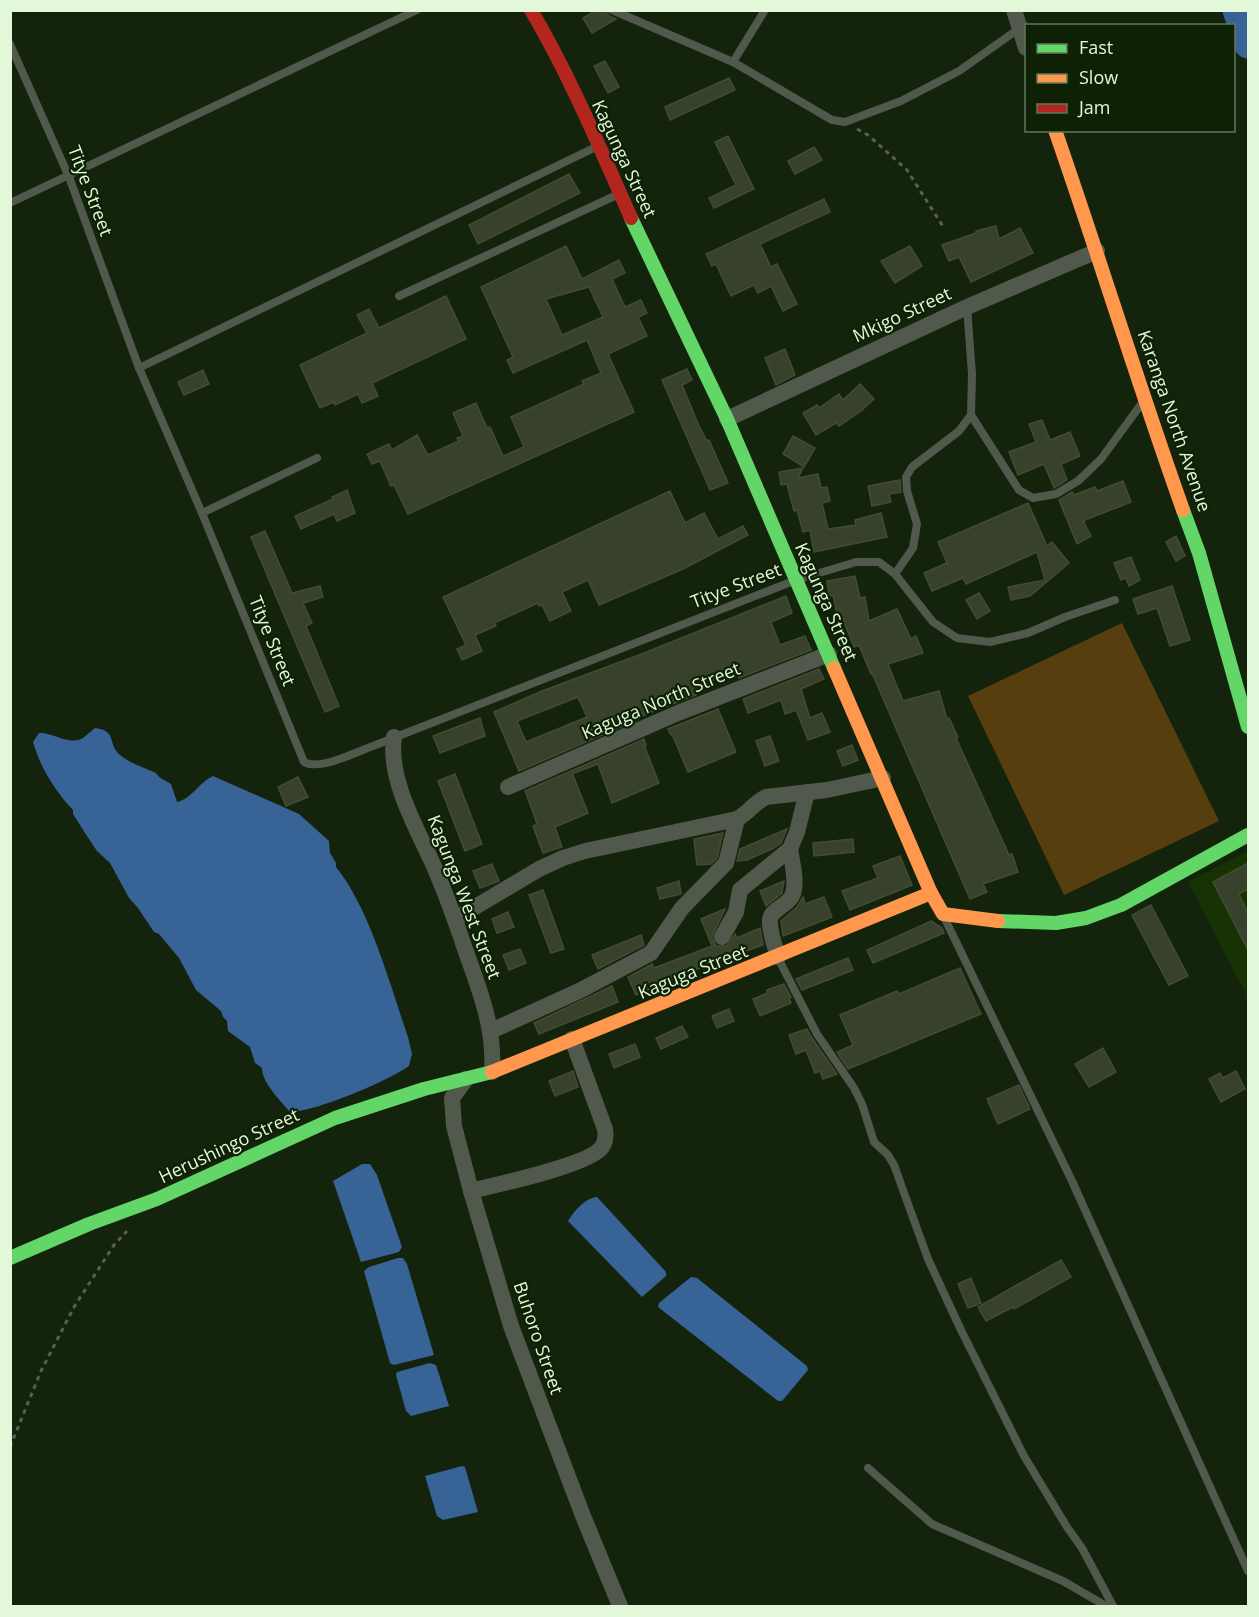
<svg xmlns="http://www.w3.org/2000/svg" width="1259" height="1617" font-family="'Open Sans',sans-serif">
	<rect width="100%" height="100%" fill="#14230b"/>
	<polygon fill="#173304" points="1248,851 1248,998 1188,882"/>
	<polygon fill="#563e0f" points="1122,623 1219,821 1064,895 968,696"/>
	<g fill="#386396">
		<path d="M95 728C118 731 107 744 120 755 129 763 145 768 156 773L159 777 171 784 177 802C193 798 198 783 213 776L299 814 329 841 330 853 336 863V867C370 909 390 985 408 1037L412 1054 409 1066C386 1082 317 1111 290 1112 281 1101 262 1083 262 1068L255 1063 250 1047 228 1031 227 1021 223 1017 221 1011 196 990 179 958 159 934 154 932 138 908 129 898 110 863 97 851 85 833 73 814V810C55 791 40 767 33 742L39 733C53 732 69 746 83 738 87 735 91 731 95 728Z"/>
		<polygon points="362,1164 370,1164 377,1175 402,1247 399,1252 361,1262 333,1181"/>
		<path d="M597 1197 666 1272V1276L642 1297 568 1221C574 1211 585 1198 597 1197Z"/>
		<polygon points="398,1258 403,1258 407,1264 434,1355 394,1365 390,1363 364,1271 369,1267"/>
		<polygon points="691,1277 697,1278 807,1366 808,1370 782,1401 778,1401 658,1307 659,1303"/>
		<polygon points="430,1363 436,1365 449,1406 411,1416 406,1411 396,1375 397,1372"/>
		<polygon points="462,1466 465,1467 478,1512 443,1520 437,1516 425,1476"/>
	</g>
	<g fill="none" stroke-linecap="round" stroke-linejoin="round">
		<polyline stroke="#386396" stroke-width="27" points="1236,10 1248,45"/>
	</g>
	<g fill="#38412b" stroke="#434c33" stroke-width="1.5" fill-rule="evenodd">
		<polygon points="597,10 606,10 609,16 616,19 592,33 583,18"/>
		<polygon points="605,61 619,87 608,93 594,66"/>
		<polygon points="729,78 735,90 670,120 665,107"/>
		<polygon points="728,136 754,189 714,208 709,198 736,185 715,142"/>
		<polygon points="814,147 822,160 795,174 788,161"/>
		<polygon points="569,174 580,193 478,244 469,225"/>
		<polygon points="824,199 830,212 760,244 771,267 777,264 797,304 783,311 771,286 758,293 754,285 731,296 716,264 712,266 706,254"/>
		<polygon points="996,226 999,239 1020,228 1033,253 971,282 959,257 949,261 942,245 976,233 976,231"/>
		<path d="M566 246 582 279 619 260 625 273 612 279 625 307 641 300 647 313 638 317 647 336 608 354 634 412 408 514 394 485 391 486 380 461 372 464 367 454 389 444 392 450 417 435 428 455 459 441 457 438 463 436 453 413 476 403 487 428 490 427 503 456 524 447 511 417 584 384 582 381 601 373 587 340 513 373 507 360 513 357 481 287ZM589 287 603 317 562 335 546 299Z"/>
		<polygon points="910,246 922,266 895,283 881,261"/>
		<polygon points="446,296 466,339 372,383 378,396 362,403 358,394 335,405 334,402 320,408 300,365 367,333 357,315 369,309 379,328"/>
		<polygon points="785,349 795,375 776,385 765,358"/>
		<polygon points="687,369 692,380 682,385 699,426 707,441 709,440 728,483 710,490 662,380"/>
		<polygon points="203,370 209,384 184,395 178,382"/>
		<polygon points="860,384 874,399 861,411 839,426 836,423 816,435 803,413 817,405 819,408 839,394 843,400"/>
		<polygon points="1042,420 1050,440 1070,432 1080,456 1061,464 1067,480 1054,488 1044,464 1018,475 1009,452 1036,442 1029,424"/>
		<polygon points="793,436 815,448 804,467 783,454"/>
		<polygon points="803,468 798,478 818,474 821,488 827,487 830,501 822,503 828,529 856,525 855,520 881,513 887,537 814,552 810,530 803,532 797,510 794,511 787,484 781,485 779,472"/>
		<polygon points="900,480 901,492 889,494 891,502 872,506 868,486"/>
		<polygon points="1123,481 1131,502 1085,520 1084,523 1091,536 1077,544 1059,500 1072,492 1074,495 1095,487 1097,491"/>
		<polygon points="347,490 355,513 337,521 334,514 301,529 295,516 333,499 332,497"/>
		<polygon points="670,491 685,523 704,513 718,539 743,526 748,535 683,569 599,605 588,580 562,592 571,611 550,621 542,605 539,606 538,603 494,623 496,626 475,635 482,651 462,660 457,649 466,645 443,597"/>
		<polygon points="1028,503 1047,546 1052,542 1069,563 1030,596 1011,600 1008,587 1045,580 1037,552 966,584 963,578 932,591 924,573 947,563 938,542"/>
		<polygon points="265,531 292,593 320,586 323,597 303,603 312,623 306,626 339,706 325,712 251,537"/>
		<polygon points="1176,536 1185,556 1176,561 1166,542"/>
		<polygon points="1131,557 1140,580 1129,586 1126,578 1121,580 1114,563"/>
		<polygon points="855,576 860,598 865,597 869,621 897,609 911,639 916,636 923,653 888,664 903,701 939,691 947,719 949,718 958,737 956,738 1009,855 1012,854 1018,872 983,884 987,892 970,899 872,673 871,674 859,645 854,647 842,617 838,618 833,595 829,596 827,581"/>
		<polygon points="1172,586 1190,640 1170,646 1157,608 1138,614 1133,599"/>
		<polygon points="979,593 990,611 977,619 966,600"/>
		<path d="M786 596 792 613 771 622 780 645 805 636 811 650 739 678 736 671 704 684 705 686 695 691 696 695 636 718 637 720 519 771 494 712 542 691 644 653ZM578 697 587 717 526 742 517 721Z"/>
		<polygon points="819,669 824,679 801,689 810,718 822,713 830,732 808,740 796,710 785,714 781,700 748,713 743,699"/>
		<polygon points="718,709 736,752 688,772 672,734 671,735 668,729"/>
		<polygon points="480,718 485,736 440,753 433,736"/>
		<polygon points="770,736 779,761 765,766 756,741"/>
		<polygon points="644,739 646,745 644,745 659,783 612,803 598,764 574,773 573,775 588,813 555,827 562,847 543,853 533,826 537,824 534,815 525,791"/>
		<polygon points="852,745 858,760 843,766 837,751"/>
		<polygon points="455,774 482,844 465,851 438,781"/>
		<polygon points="298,777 308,797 286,806 278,787"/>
		<polygon points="787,829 781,843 774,848 747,860 737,861 740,849"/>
		<polygon points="723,833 717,858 711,864 697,865 694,839"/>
		<polygon points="853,839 854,852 814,856 813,843"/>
		<polygon points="900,856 912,885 850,910 842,891 878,878 873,866"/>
		<polygon points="1248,863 1248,889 1239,894 1248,913 1248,950 1213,882"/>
		<polygon points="492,864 499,881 480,888 473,871"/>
		<polygon points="679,881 681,894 660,899 657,888"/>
		<polygon points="784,881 782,893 766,906 760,891"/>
		<polygon points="543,890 564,949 551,953 529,895"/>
		<polygon points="803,897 805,904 824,897 832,917 783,936 781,921 797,907"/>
		<polygon points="1151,905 1188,976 1169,985 1132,915"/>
		<polygon points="725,909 712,937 716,946 727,946 735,934 737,938 760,928 763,945 707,965 636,995 628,977 652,964 654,968 712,946 701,919"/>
		<polygon points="508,912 514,927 497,933 492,919"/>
		<polygon points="931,921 942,928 944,933 873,963 867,950"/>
		<polygon points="641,935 644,945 598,969 592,955"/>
		<polygon points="520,949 526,963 509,970 503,955"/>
		<polygon points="848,958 853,970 802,990 796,979"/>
		<polygon points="960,968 981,1014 848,1069 837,1052 853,1045 840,1015 897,991 899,994"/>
		<polygon points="784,984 791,997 789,998 791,1003 760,1016 753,999 768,993 767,990"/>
		<polygon points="612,986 618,1002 539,1034 534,1023"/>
		<polygon points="729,1009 734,1021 717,1028 712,1016"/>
		<polygon points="682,1026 688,1037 661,1049 656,1038"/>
		<polygon points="807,1029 812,1038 837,1074 823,1079 820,1071 815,1073 806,1050 796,1054 789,1035"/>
		<polygon points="635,1044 640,1057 614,1068 609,1054"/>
		<polygon points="1103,1048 1116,1072 1089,1087 1075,1064"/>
		<polygon points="573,1071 578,1087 555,1096 549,1081"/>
		<polygon points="1236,1071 1245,1089 1221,1102 1209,1079 1220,1073 1223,1078"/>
		<polygon points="1019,1085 1030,1109 998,1124 987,1099"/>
		<polygon points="1061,1260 1071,1277 1014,1309 1013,1307 986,1321 978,1307"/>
		<polygon points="971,1278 981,1303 968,1308 958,1284"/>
	</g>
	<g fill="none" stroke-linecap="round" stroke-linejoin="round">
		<g stroke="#586053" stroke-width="3" stroke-dasharray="4.5 4.5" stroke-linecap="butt">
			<polyline points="857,129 868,135 907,170 944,228"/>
			<polyline points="10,1447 41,1371 74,1307 114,1245 127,1231"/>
		</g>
		<g stroke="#50594c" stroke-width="8">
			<polyline points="612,10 733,62 832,120 845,122 901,101 959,71 1020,28"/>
			<path d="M10 44 69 177 139 368 202 513 304 762C320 771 356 752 373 746L796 580 856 562H879L895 574 933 622 957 638 990 642 1028 633 1065 617 1115 600"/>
			<polyline points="733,62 765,10"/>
			<polyline points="10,203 417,10"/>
			<polyline points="399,296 619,194"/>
			<polyline points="139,368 596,147"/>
			<polyline points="971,415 1019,490 1033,498 1056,494 1078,481 1101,459 1142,403"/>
			<polyline points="202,513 317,458"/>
			<polyline points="895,574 913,548 917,524 907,491 906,477 912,467 959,431 971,415 972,374 967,307"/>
			<polyline points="944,917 1072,1181 1248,1571"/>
			<polyline points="778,958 817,1034 854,1088 862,1104 874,1142 888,1155 894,1165 928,1259 961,1330 1024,1456 1067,1527 1082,1548 1113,1606"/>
			<polyline points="868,1468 932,1524 1063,1581 1106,1606"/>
		</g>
		<g stroke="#50594c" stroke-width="16">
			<polyline points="1014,10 1026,48"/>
			<polyline points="727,419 967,307 1097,251"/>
			<path d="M394 737C388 778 415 825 432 862 445 891 456 922 466 952 480 991 495 1029 492 1072"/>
			<polyline points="508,787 678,713 829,654"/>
			<path d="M455 919 539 869 563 858 585 851 737 819C748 813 755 802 766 797L827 790 883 778"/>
			<polyline points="722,937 736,912 740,890 790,849 797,832 807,792"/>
			<path d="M778 957C775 946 769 931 770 920 771 909 787 906 792 896 798 884 792 862 790 849"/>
			<polyline points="491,1031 579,991 651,953 682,908 726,863 737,819"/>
			<polyline points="466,1079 452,1098 454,1126 471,1191 511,1326 583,1516 620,1606"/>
			<path d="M471 1191C495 1185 590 1165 602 1147 606 1142 606 1136 605 1129L572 1039"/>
		</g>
		<g stroke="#63d668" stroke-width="14">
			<polyline points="631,218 727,419 834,668"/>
			<polyline points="1183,510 1199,553 1248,727"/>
			<polyline points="998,921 1056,923 1086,918 1121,905 1248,835"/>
			<polyline points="10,1258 89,1224 157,1199 335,1118 424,1089 492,1072"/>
		</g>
		<g stroke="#ff974d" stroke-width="14">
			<path d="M1055 130C1099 256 1138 384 1183 510"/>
			<polyline points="834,668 931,893 943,914 998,921"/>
			<polyline points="492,1072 931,893"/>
		</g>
		<path stroke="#b3261e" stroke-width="14" d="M531 10C570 76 600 148 631 218"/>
	</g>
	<g text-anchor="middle" stroke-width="4.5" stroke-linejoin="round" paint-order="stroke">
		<g font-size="18" fill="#e2f8d8" stroke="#0e2104">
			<text transform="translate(624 159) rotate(65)" y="6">Kagunga Street</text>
			<text transform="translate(90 191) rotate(69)" y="6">Titye Street</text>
			<text transform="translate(902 315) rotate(-25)" y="6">Mkigo Street</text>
			<text transform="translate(1174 421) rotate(71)" y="6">Karanga North Avenue</text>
			<text transform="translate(736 586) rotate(-21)" y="6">Titye Street</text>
			<text transform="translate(826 602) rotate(66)" y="6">Kagunga Street</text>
			<text transform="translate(272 641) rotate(68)" y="6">Titye Street</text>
			<text transform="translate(661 701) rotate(-23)" y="6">Kaguga North Street</text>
			<text transform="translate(464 897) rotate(69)" y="6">Kagunga West Street</text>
			<text transform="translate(693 972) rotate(-22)" y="6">Kaguga Street</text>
			<text transform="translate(229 1146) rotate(-25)" y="6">Herushingo Street</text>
			<text transform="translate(538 1338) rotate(71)" y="6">Buhoro Street</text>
		</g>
	</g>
	<rect width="1259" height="1617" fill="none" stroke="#e2f8d8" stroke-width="24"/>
	<rect x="1025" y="24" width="210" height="108" fill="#0e2104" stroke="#637759" stroke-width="1.5"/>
	<rect x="1037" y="44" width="30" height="9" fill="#63d668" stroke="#637759" stroke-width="1.5"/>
	<text x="1079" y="54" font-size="18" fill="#e2f8d8">Fast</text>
	<rect x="1037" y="74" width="30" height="9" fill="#ff974d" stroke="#637759" stroke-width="1.5"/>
	<text x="1079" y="84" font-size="18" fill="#e2f8d8">Slow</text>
	<rect x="1037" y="104" width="30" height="9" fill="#b3261e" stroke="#637759" stroke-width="1.5"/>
	<text x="1079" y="114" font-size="18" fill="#e2f8d8">Jam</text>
</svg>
